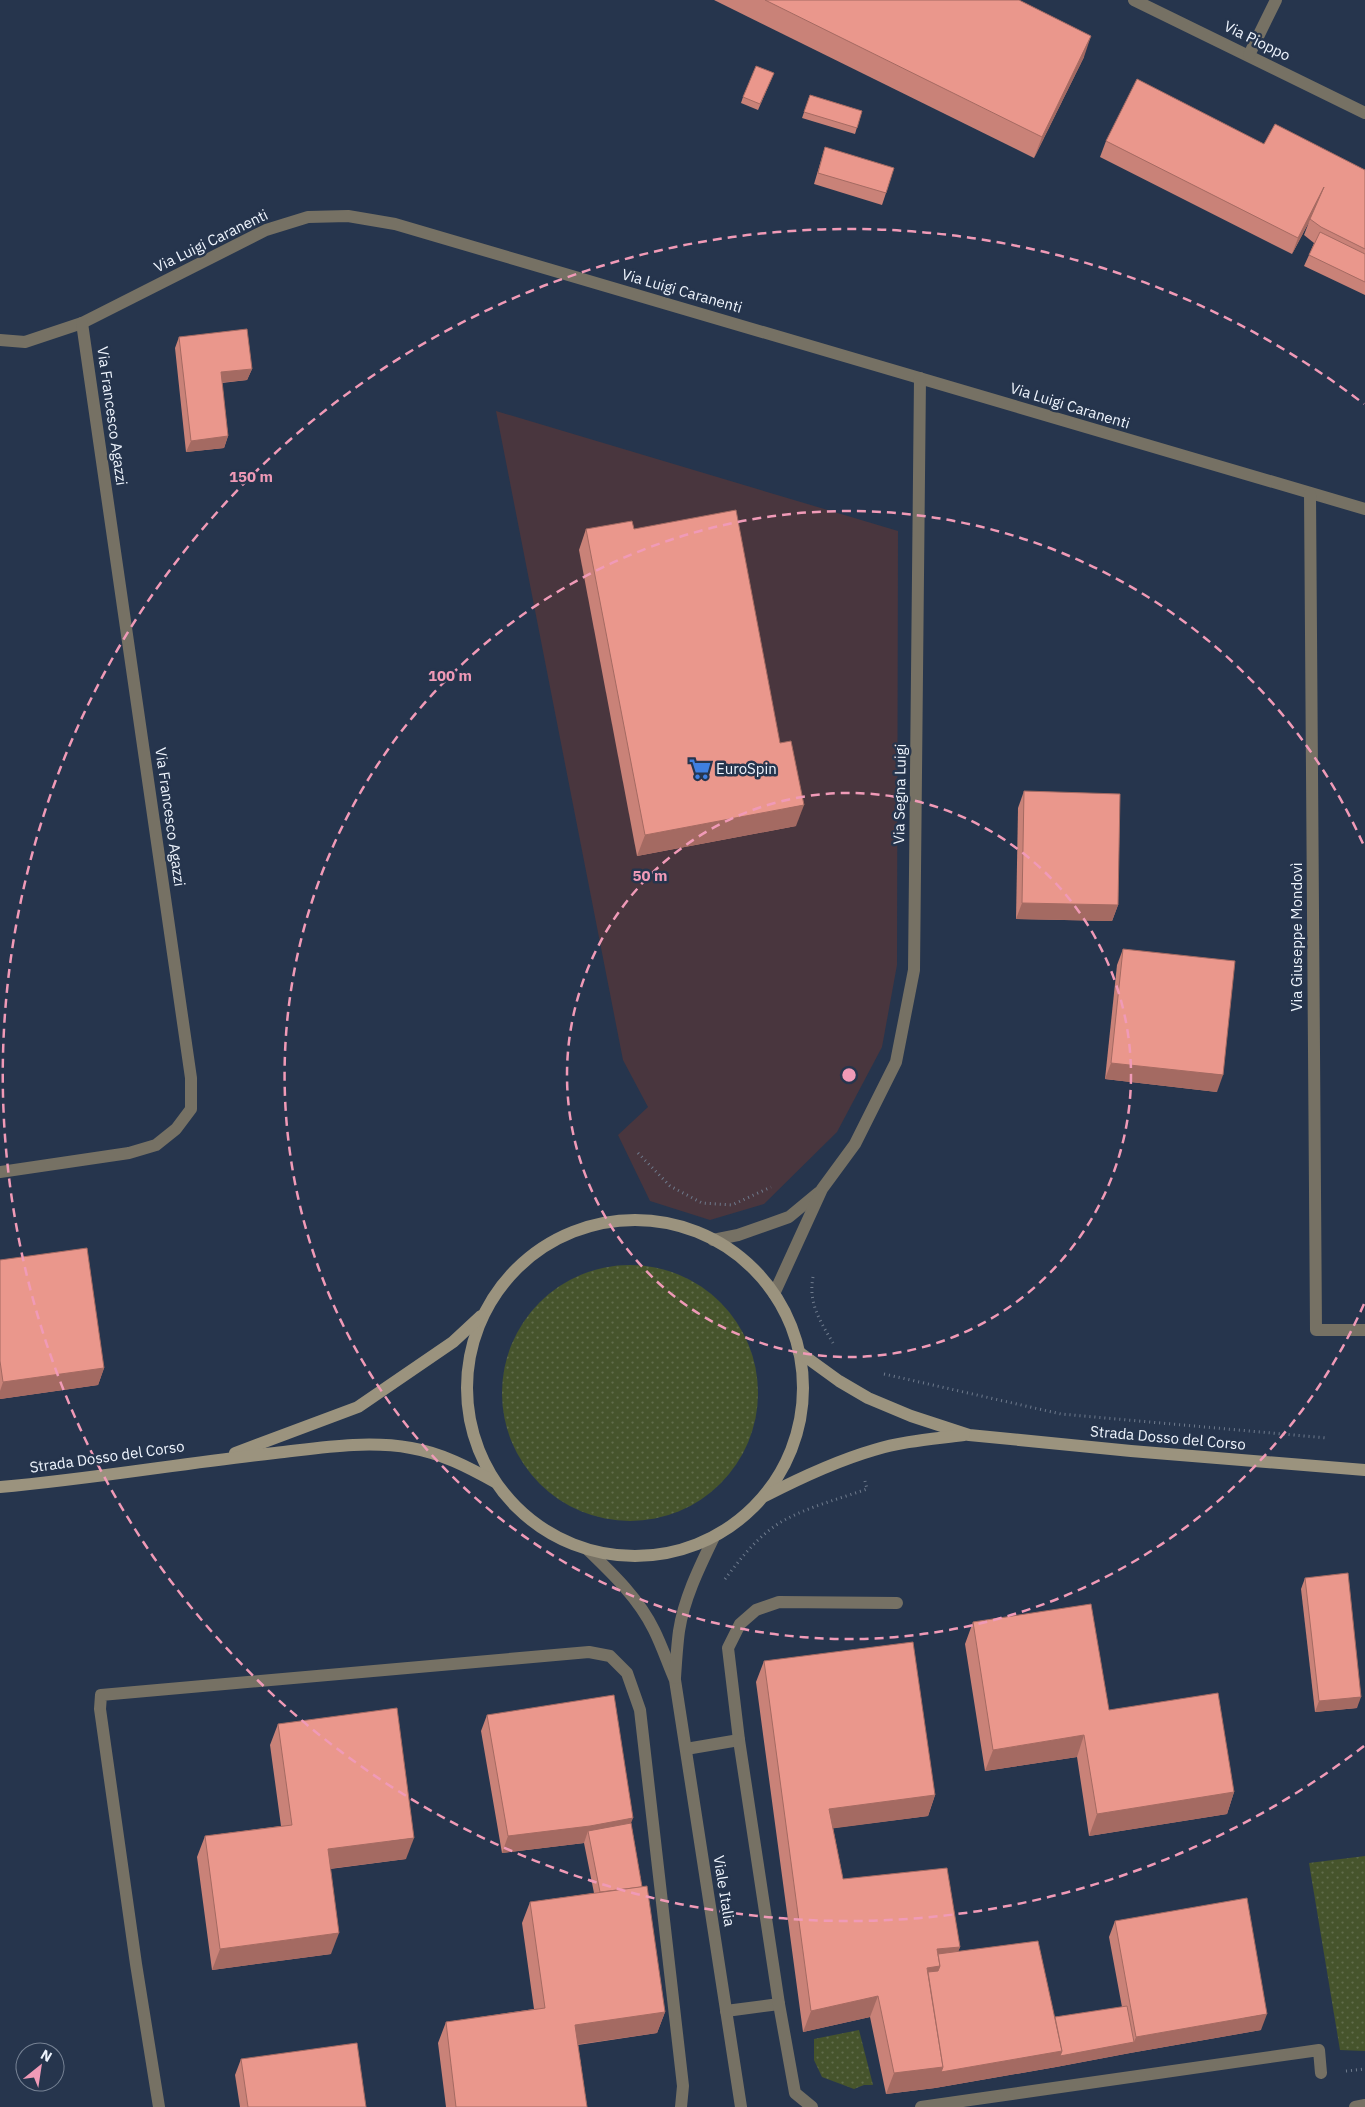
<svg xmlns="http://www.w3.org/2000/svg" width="1365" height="2107" font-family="'IBM Plex Sans',sans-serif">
	<defs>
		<pattern id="grass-dots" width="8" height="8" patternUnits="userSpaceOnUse" patternTransform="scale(1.25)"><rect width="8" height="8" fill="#46542c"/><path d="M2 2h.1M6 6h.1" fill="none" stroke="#616d4c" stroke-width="1.8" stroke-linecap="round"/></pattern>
	</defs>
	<rect width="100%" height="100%" fill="#26354d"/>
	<polygon fill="#49363e" points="496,411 898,531 897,965 882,1047 837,1132 764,1204 710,1220 650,1201 618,1135 648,1107 623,1060"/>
	<g fill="url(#grass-dots)">
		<circle cx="630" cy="1393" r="128"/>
		<polygon points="1365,1856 1365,2051 1340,2050 1309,1863"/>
		<polygon points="859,2030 873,2085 864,2085 854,2089 822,2077 814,2060 814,2039"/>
	</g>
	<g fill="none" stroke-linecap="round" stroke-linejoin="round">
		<g stroke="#6f7b8d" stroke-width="3" stroke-dasharray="1 4" stroke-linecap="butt">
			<polyline points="638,1153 670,1186 702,1203 732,1205 771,1187"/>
			<path d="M813 1277C808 1303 820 1321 833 1343"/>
			<polyline points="884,1374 1061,1414 1327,1438"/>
			<path d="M725 1579C741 1558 758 1536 781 1522 807 1507 839 1499 867 1489L865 1481"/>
			<polyline points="1346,2071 1365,2069"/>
		</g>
		<g stroke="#767164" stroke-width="12">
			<polyline points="686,1749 739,1740"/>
			<polyline points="726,2011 779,2004"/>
			<polyline points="159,2107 136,1964 100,1709 101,1695 589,1652 610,1656 627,1673 640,1710 683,2086 681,2107"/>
			<polyline points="812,2107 795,2093 779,2004 739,1740 728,1648 740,1624 756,1610 779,1602 897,1603"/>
			<polyline points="921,2107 1319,2050 1321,2073"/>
		</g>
		<g stroke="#767164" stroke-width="12">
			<polyline points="1134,0 1365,113"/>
			<polyline points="1249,55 1276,0"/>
			<polyline points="0,340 25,342 82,323 266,230 308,217 348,216 395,224 1365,509"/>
			<polyline points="1310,494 1316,1330 1365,1330"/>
			<polyline points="0,1172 129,1153 156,1145 176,1129 191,1109 191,1078 82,323"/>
			<polyline points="713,1240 738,1235 789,1217 818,1193"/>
			<polyline points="774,1294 822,1189 855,1144 896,1062 914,970 920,378"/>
			<path d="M588 1550C613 1574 639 1599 654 1630 662 1646 668 1664 675 1680L741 2107"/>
			<path d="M675 1678C676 1662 677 1646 679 1631 684 1598 700 1566 714 1537"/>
			<polyline points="1355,2107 1365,2105"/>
		</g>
		<g stroke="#9b937e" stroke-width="12">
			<circle cx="635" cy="1388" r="168"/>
			<polyline points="799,1352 839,1381 868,1398 911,1416 969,1435 1131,1451 1365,1470"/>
			<polyline points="235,1453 358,1407 453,1342 481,1316"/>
			<path d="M0 1487C92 1479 183 1463 275 1453 320 1448 366 1440 411 1448 441 1453 468 1467 495 1482"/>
			<path d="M765 1496C800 1478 836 1461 874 1450 903 1441 934 1439 964 1435"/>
		</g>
	</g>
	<g fill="#c98278">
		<polygon points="714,0 1019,0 1084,57 1034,158"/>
		<polygon points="774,73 758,110 741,103 743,97"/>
		<polygon points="810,95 862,111 855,134 802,118"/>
		<polygon points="1106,141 1264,144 1365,170 1365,295 1304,266 1309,255 1314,243 1304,235 1309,222 1292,254 1100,157"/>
		<polygon points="825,147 886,193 882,205 814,184"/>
		<polygon points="179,337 252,369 247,380 222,383 228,436 224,448 186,452 175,348"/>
		<polygon points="586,529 634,529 796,826 637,856 579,550"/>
		<polygon points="1024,791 1118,905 1112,921 1016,919 1018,808"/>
		<polygon points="1123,949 1217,1092 1105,1079 1117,965"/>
		<polygon points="0,1260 104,1368 98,1385 0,1399"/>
		<polygon points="1305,1578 1357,1708 1315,1712 1301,1589"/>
		<polygon points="973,1622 1109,1710 1234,1792 1227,1814 1089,1836 1077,1757 985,1771 965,1644"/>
		<polygon points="764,1661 935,1795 928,1816 833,1828 843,1879 960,1947 958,1951 1055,2017 1122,2007 1109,1937 1115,1921 1261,2030 1130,2053 1056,2067 935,2088 886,2094 870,2017 803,2032 756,1682"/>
		<polygon points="487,1715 631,1823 642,1887 665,2012 657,2033 578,2045 587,2107 446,2107 438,2043 446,2022 534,2009 522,1923 530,1902 594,1893 584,1843 502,1853 481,1731"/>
		<polygon points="278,1724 406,1859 330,1869 331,1954 212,1970 197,1857 205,1836 281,1826 270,1745"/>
		<polygon points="241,2059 366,2107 240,2107 235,2075"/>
	</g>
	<g fill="#a46a62">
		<polygon points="1091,36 1084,57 1034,158 1042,137"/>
		<polygon points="1324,187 1309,222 1292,254 1298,238"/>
		<polygon points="252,369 247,380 217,383 221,372"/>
		<polygon points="228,436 224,448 186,452 191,441"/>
		<polygon points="804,805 796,826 637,856 645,835"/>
		<polygon points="1022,903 1118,905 1112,921 1016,919"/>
		<polygon points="1111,1063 1223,1075 1217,1092 1105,1079"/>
		<polygon points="104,1368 98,1385 0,1399 0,1391 3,1382"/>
		<polygon points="1361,1697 1357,1708 1315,1712 1319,1701"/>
		<polygon points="1084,1735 1077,1757 985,1771 993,1750"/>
		<polygon points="1234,1792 1227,1814 1089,1836 1097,1814"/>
		<polygon points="935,1795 928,1816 821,1830 829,1809"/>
		<polygon points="633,1818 627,1834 588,1831 584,1843 502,1853 508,1836"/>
		<polygon points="414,1838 406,1859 320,1870 328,1849"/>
		<polygon points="339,1933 331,1954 212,1970 220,1949"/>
		<polygon points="960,1947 952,1968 928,1988 927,1968 937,1949"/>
		<polygon points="878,1996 870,2017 803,2032 811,2011"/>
		<polygon points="665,2012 657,2033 567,2046 575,2025"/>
		<polygon points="1267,2014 1261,2030 1130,2053 1056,2067 935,2088 886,2094 894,2073 1134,2042 1136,2037"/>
	</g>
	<g fill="#ea978c" stroke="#a46a62">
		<polygon points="765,0 1019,0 1091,36 1042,137"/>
		<polygon points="756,66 774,73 760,104 743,97"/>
		<polygon points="1137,79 1264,144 1275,124 1365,170 1365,249 1321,227 1310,219 1324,187 1298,238 1106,141"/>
		<polygon points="810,95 862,111 857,128 804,112"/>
		<polygon points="825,147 894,168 886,193 818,173"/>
		<polygon points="1320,232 1365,254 1365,282 1309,255"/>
		<polygon points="247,329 252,369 221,372 228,436 191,441 179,337"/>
		<polygon points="736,510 780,743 791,741 804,805 645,835 586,529 632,521 634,529"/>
		<polygon points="1024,791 1120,794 1118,905 1022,903"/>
		<polygon points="1123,949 1235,961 1223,1075 1111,1063"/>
		<polygon points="87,1248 104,1368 3,1382 0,1361 0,1260"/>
		<polygon points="1348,1573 1361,1697 1319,1701 1305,1578"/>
		<polygon points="1091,1604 1109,1710 1218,1693 1234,1792 1097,1814 1084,1735 993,1750 973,1622"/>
		<polygon points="913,1642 935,1795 829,1809 843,1879 947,1868 960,1947 937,1949 940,1966 927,1968 943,2067 894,2073 878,1996 811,2011 764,1661"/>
		<polygon points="614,1695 633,1818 590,1826 508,1836 487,1715"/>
		<polygon points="397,1708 414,1838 328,1849 339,1933 220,1949 205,1836 292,1825 278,1724"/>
		<polygon points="631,1823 642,1887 600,1892 588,1831"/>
		<polygon points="647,1886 665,2012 575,2025 587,2107 456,2107 446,2022 545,2008 530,1902"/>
		<polygon points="1247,1898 1267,2014 1136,2037 1115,1921"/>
		<polygon points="1038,1941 1062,2051 941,2072 943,2067 928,1972 938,1971 940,1966 938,1954"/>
		<polygon points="1127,2006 1134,2042 1060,2056 1062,2051 1055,2017"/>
		<polygon points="357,2043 366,2107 248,2107 241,2059"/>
	</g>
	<g fill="none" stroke="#f09ab7" stroke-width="2.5" stroke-dasharray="9 6">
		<circle cx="849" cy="1075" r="282"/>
		<path d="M1364 1304A564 564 0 1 1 1364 846"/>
		<path d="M1364 1746A846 846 0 1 1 1364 404"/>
	</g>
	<defs>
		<g id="supermarket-bare" transform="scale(1.725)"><path d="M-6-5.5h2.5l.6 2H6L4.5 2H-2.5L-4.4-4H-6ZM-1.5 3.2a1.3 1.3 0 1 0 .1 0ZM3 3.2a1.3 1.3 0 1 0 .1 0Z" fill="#3f7fe0" stroke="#26354d" stroke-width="2.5" paint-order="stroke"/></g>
	</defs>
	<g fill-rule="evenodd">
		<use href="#supermarket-bare" x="700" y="769"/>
	</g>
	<g text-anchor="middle" stroke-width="5" stroke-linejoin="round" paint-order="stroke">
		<g font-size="15" fill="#eff5fe" stroke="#26354d">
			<text transform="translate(1257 41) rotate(26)" y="5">Via Pioppo</text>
			<text transform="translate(211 241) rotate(-26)" y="5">Via Luigi Caranenti</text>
			<text transform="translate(682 291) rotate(16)" y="5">Via Luigi Caranenti</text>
			<text transform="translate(1070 406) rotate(17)" y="5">Via Luigi Caranenti</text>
			<text transform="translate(112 416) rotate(82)" y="5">Via Francesco Agazzi</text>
			<text transform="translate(900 794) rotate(-89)" y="5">Via Segna Luigi</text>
			<text transform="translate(170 817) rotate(82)" y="5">Via Francesco Agazzi</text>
			<text transform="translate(1297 937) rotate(-90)" y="5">Via Giuseppe Mondovì</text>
			<text transform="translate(1168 1438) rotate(5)" y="5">Strada Dosso del Corso</text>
			<text transform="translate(107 1457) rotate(-8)" y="5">Strada Dosso del Corso</text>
			<text transform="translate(724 1891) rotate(81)" y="5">Viale Italia</text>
		</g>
		<g font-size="15" fill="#eff5fe" stroke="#26354d" text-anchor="start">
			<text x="716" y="774">EuroSpin</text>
		</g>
	</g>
	<circle cx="849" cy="1075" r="8" fill="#f09ab7" stroke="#26354d" stroke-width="2.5"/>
	<g font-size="15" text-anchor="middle" font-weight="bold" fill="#f09ab7" stroke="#26354d" stroke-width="5" stroke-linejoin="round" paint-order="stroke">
		<text x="251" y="482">150 m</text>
		<text x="450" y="681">100 m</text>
		<text x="650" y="881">50 m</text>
	</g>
	<g transform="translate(40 2067) rotate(30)"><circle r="24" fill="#26354d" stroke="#768294"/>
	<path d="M0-4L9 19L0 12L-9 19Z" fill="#f09ab7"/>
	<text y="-8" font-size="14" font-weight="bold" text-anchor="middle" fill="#eff5fe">N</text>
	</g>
</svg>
